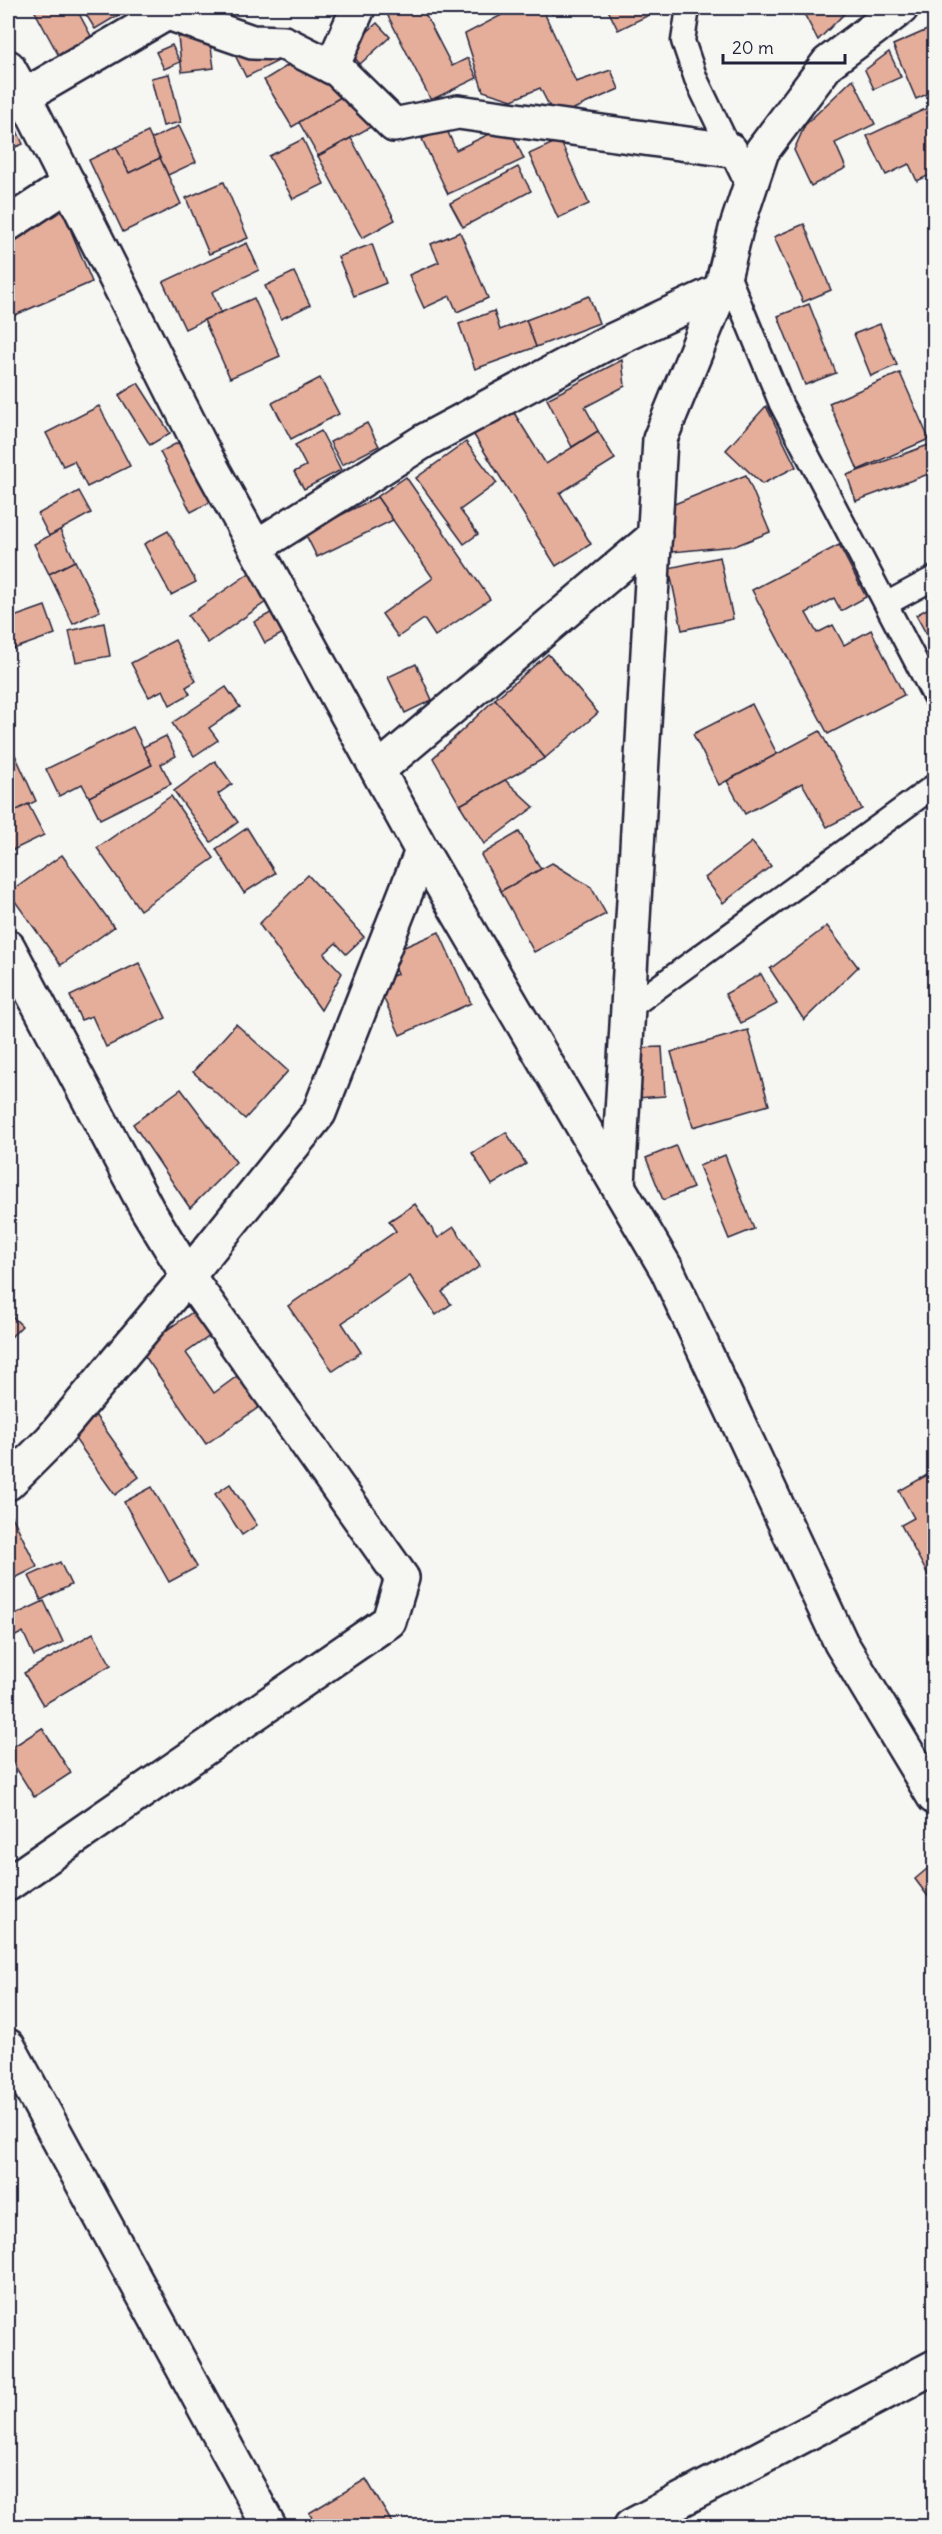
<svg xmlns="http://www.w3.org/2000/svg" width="942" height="2534" font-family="Delius,sans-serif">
	<rect width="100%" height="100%" fill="#f6f6f2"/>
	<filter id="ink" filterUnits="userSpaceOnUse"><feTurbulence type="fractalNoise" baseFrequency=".0167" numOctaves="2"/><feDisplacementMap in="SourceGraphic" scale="12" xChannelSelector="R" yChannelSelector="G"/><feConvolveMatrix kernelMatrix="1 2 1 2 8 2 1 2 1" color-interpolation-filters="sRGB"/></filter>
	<g filter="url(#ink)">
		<g fill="#e5ae9b" stroke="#22223b" stroke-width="1.5">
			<polygon points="33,8 76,8 92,38 59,56"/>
			<polygon points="82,8 130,8 95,29"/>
			<polygon points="384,8 422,8 452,66 468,58 477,78 431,100"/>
			<polygon points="515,8 542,8 576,82 611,70 619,89 555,117 540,88 512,100 483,91 465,34"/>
			<polygon points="549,8 565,8 552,14"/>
			<polygon points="607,8 645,8 649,15 618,30"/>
			<polygon points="801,8 837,8 844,14 818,40"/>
			<polygon points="377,23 390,37 360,64 353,56 356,42"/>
			<polygon points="934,27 934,91 916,99 893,45"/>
			<polygon points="209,33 214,68 182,72 178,37"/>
			<polygon points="172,45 180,62 164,69 156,52"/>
			<polygon points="230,45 286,57 246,77"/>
			<polygon points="889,52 901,77 874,89 865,70"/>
			<polygon points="290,64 328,77 341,97 292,127 264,80"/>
			<polygon points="169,74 181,122 163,126 151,78"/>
			<polygon points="853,79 875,124 835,143 846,168 811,186 794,150 805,125"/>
			<polygon points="356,88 376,124 318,156 299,122"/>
			<polygon points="934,105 934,173 917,181 909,164 886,175 867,136"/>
			<polygon points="8,111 23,144 8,150"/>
			<polygon points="508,125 524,159 448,194 422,139 446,128 456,150"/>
			<polygon points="179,126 196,162 168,175 151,139"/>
			<polygon points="148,132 160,158 129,173 116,147"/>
			<polygon points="351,138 395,220 362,238 318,156"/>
			<polygon points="303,139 324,184 293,199 269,156"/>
			<polygon points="560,140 589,204 558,218 529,154"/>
			<polygon points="116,147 129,173 160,158 181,204 123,232 89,160"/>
			<polygon points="518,167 531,191 463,227 450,203"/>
			<polygon points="224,182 248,238 209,254 186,198"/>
			<polygon points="62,209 92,282 8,318 8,233"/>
			<polygon points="804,224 831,290 803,302 774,237"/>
			<polygon points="460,232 488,298 457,312 450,296 424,308 409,275 439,262 431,244"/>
			<polygon points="247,243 259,270 212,292 221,312 185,329 163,282"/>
			<polygon points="372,244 386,283 354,296 338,257"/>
			<polygon points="294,272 310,305 281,319 265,286"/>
			<polygon points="589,296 599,323 536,347 526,320"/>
			<polygon points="254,298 280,356 230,378 204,320"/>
			<polygon points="809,304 836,373 805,385 778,316"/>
			<polygon points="494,311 500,330 526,320 536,347 475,369 459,324"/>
			<polygon points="880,324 897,365 871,376 854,334"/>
			<polygon points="622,360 625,386 585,407 598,431 572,447 547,399"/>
			<polygon points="900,373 929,439 858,470 829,403"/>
			<polygon points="320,378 339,414 291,439 272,403"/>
			<polygon points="138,383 170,433 150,445 119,395"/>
			<polygon points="99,406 130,466 87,487 74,461 63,466 46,433"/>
			<polygon points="766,406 796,467 762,484 726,450"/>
			<polygon points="511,408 546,464 598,431 615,459 560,493 591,544 556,566 472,432"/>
			<polygon points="367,423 379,446 342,465 330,442"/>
			<polygon points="321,431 341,470 304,489 294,472 306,466 295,445"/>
			<polygon points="183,440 214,500 191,512 160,452"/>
			<polygon points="466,442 497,483 460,510 478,534 464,544 416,478"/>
			<polygon points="931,444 934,454 934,472 856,501 847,475"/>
			<polygon points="746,475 770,532 735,546 672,552 667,507"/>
			<polygon points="406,477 490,599 435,636 424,619 398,637 382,614 433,578 377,497"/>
			<polygon points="79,491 91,513 49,536 38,514"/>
			<polygon points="377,497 393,520 317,557 305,533"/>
			<polygon points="60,530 75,561 49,574 34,544"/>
			<polygon points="168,531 196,582 171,595 144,544"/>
			<polygon points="839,545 866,597 841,611 834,598 806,613 817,633 833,625 844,645 871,630 904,695 828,734 752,590"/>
			<polygon points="720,557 733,619 682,630 669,568"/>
			<polygon points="75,561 100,611 73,624 49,574"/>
			<polygon points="251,572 270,599 208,643 188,616"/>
			<polygon points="934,605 934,648 916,615"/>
			<polygon points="45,606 55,634 8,651 8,619"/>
			<polygon points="278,609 289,630 265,643 254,622"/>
			<polygon points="104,623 110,656 76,662 69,631"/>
			<polygon points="175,640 196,681 186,687 190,694 170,705 163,690 149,697 131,663"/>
			<polygon points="548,654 598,713 545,758 495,699"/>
			<polygon points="416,664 432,700 405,713 388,677"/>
			<polygon points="226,687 240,707 209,728 218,740 194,756 172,723"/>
			<polygon points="495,699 545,758 460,805 433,758"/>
			<polygon points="752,704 777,754 719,785 693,734"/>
			<polygon points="133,727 152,765 89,797 82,784 59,796 46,769"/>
			<polygon points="820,731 862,809 827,827 802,783 745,814 727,781"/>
			<polygon points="166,736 176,756 161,764 171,784 100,819 89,797 152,765 143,747"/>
			<polygon points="11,746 36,801 8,815 8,748"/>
			<polygon points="215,761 232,784 218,794 238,822 211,842 174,791"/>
			<polygon points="505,780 534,807 484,844 460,805"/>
			<polygon points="171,796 214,858 140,910 97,848"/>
			<polygon points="28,804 44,835 13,850 8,840 8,815"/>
			<polygon points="247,828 275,873 244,893 216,849"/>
			<polygon points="519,832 541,869 501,891 481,855"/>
			<polygon points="752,842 771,866 723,903 705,878"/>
			<polygon points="62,855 114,927 61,965 9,893"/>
			<polygon points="552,863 591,887 606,914 534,952 501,891"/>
			<polygon points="308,875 364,937 346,954 336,943 324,954 342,973 321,1010 259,924"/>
			<polygon points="827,926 858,967 804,1020 770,969"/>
			<polygon points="439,932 471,1003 400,1035 377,983 397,974 388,954"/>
			<polygon points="139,963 166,1018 106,1047 92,1016 81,1020 70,996"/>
			<polygon points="761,974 777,1004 741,1023 725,994"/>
			<polygon points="236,1024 288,1071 245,1119 193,1072"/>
			<polygon points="748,1030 769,1105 693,1127 671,1052"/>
			<polygon points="662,1047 665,1096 636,1098 633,1048"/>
			<polygon points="181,1089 236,1162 190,1208 133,1124"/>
			<polygon points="506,1132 526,1164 492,1185 472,1153"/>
			<polygon points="676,1146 693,1188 663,1200 646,1158"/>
			<polygon points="725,1155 754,1229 729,1239 699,1166"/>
			<polygon points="415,1204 438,1238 454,1227 480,1266 442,1292 451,1304 436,1315 410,1276 342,1323 361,1352 333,1371 288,1306 396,1231 389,1221"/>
			<polygon points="194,1311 211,1335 186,1353 214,1393 240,1374 262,1405 206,1444 140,1349"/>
			<polygon points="8,1312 22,1326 8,1340"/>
			<polygon points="93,1412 139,1477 115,1495 68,1429"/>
			<polygon points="934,1471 934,1586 901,1525 914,1518 899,1491"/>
			<polygon points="230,1484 257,1525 242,1535 215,1494"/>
			<polygon points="152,1487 197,1567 169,1582 124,1502"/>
			<polygon points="11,1514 37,1567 9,1581 8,1516"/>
			<polygon points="60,1562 71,1585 41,1600 29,1576"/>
			<polygon points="44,1601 63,1642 34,1656 23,1632 8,1640 8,1618"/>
			<polygon points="93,1633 111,1665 43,1705 24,1673"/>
			<polygon points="8,1652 14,1666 8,1669"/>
			<polygon points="42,1728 71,1773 34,1797 8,1755 8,1750"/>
			<polygon points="934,1863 934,1902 933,1903 915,1879"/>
			<polygon points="366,2479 394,2526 317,2526 309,2513"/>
		</g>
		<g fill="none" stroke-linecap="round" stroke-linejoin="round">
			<g stroke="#22223b" stroke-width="27">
				<g id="lane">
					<polyline points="688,8 683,41 696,79 749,189"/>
					<polyline points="726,270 781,404 934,696"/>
					<polyline points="886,604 934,578"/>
					<polyline points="628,1009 934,786"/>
				</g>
			</g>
			<g stroke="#22223b" stroke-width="38">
				<g id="street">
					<polyline points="162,11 252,42 284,43 338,70 394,125 458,112 730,150"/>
					<polyline points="8,67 24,96 207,459 422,851 667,1270 841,1643 934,1797"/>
					<polyline points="332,67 358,8"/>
					<polyline points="24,96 160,17 163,8"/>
					<polyline points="8,224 69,184"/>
					<polyline points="256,547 424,441 605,344 721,290"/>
					<polyline points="378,770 655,536"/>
					<polyline points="8,947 147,1209 188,1276 402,1578 389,1621 8,1884"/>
					<polyline points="618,1185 660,439 721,290 736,229 762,151 828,63 901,8"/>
					<polyline points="8,1483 51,1440 188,1276 319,1113 422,851"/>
					<polyline points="8,2046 269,2526"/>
				</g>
			</g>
			<g stroke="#22223b" stroke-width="38">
				<polyline id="secondary" points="631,2526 934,2367"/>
			</g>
			<use href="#lane" stroke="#f6f6f2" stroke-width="22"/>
			<use href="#street" stroke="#f6f6f2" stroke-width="33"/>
			<use href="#secondary" stroke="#f6f6f2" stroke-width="33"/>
		</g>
	</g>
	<rect width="942" height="2534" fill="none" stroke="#f6f6f2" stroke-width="30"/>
	<rect x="15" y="15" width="912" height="2504" fill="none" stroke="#22223b" stroke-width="2" filter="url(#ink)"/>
	<path d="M723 54v9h122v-9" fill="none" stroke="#22223b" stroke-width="3"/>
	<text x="732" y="54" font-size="18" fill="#22223b" stroke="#f6f6f2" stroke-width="4.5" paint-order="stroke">20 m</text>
</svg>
